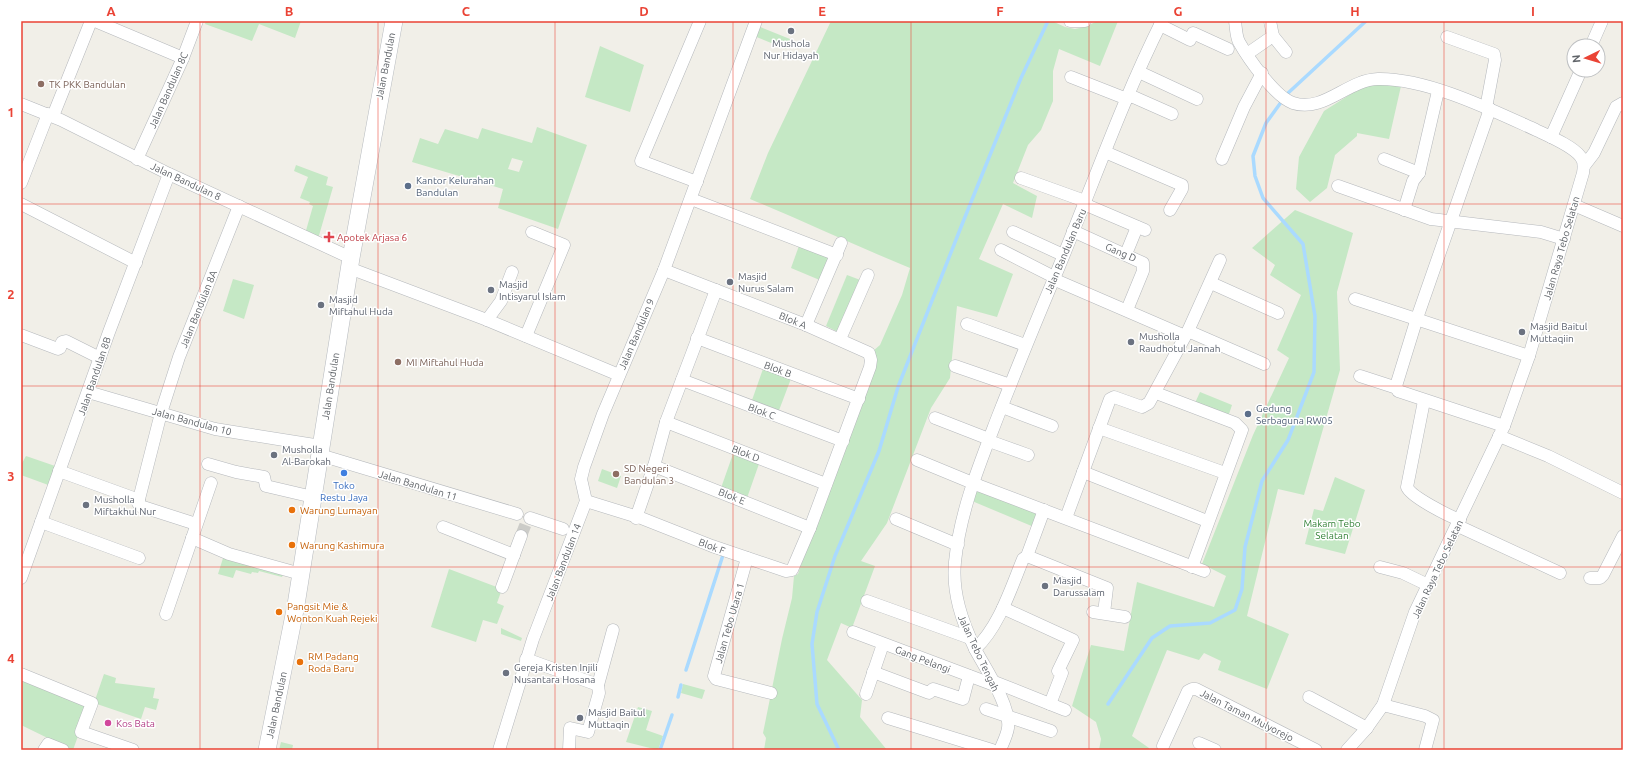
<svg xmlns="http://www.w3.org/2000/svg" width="1644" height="771" font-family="Ubuntu,sans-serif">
	<rect width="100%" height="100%" fill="#f1efe8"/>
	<g fill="#c5e8c5" fill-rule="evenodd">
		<polygon points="206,21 301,21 295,38 259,24 252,41 205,24"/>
		<path d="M831 21H1052L1065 27 1075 29 1084 27 1098 21H1118L1100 66 1059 49 1053 71V101L1041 130 1028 145 1013 183 1037 196 1032 218 1003 204 979 259 1013 274 997 317 957 306 950 378 931 408 887 523 861 561 875 566 852 628 841 623 827 660 862 700 860 717 887 750H764L766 738 763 733 782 639 792 598 794 576 798 574 873 351 880 345 902 295 910 268C856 246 804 221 750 199L768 153Z"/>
		<polygon points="758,26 790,39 786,49 754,36"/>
		<polygon points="600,46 644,65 630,112 585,97"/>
		<polygon points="1381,84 1401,86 1389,139 1357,133 1357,136 1335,155 1327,188 1310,202 1296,189 1299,157 1324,111 1365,85"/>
		<path d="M537 127 587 145 558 229 498 208 503 189 412 162 420 138 438 144 445 129 478 139 482 128 532 143ZM512 158 523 161 519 172 508 169Z"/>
		<polygon points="296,165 328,177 326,185 333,187 318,239 305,234 313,206 309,204 310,202 300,198 308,177 294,171"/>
		<polygon points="1295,210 1353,233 1337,292 1340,370 1304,495 1278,489 1247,616 1289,634 1267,689 1218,670 1221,661 1204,653 1199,660 1167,650 1132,736 1149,748 1149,750 1099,750 1101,739 1096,722 1072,706 1091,645 1124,651 1137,582 1214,607 1226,576 1202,564 1253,435 1289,358 1277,350 1301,295 1270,275 1275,265 1252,248"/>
		<polygon points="800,243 831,256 822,281 791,268"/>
		<polygon points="847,275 863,281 840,333 826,326"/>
		<polygon points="233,279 254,285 244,319 223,311"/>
		<polygon points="764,366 792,376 778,413 751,403"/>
		<polygon points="1200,392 1232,405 1228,417 1195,403"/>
		<polygon points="734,451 760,461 747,498 721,488"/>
		<polygon points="26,456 58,467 51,486 21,475 21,465"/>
		<polygon points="602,469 621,476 617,488 598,481"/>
		<polygon points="1335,477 1365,490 1345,554 1305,544 1314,509 1323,511"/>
		<polygon points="978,491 1037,514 1034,527 972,501 976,492"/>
		<polygon points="224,555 284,571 282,577 259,571 258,573 252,572 251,574 236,570 233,578 218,574"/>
		<polygon points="449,569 502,589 497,603 504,606 497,624 483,620 476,642 431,627"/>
		<polygon points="501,628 522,638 521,641 501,634"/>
		<polygon points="104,674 116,678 115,683 155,688 153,698 159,699 156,710 145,707 141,719 94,703"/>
		<polygon points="21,677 88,708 73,750 63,750 64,746 21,725"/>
		<polygon points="683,684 705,690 702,699 681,693"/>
		<polygon points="638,707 652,711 646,730 663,736 658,750 626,742"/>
		<polygon points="281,742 293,745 292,750 279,750"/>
	</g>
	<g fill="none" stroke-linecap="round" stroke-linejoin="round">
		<g stroke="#aadaff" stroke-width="3.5">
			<polyline points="686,670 723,555"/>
			<polyline points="678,697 681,685"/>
			<polyline points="1108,704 1152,638 1170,626 1210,623 1235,610 1242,589 1245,547 1262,481 1288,440 1314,372 1315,316 1303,244 1263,198 1255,176 1253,156 1266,123 1287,94 1366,21"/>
			<polyline points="660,750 672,715"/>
			<polyline points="839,750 817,704 812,644 817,612 835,556 879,451 898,387 961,227 1021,78 1048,21"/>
		</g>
		<polyline stroke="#ccccc8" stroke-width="12" stroke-dasharray="12 6" stroke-linecap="butt" points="521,536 528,518"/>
		<g stroke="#b5b8bc" stroke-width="13">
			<g id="minor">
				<polyline points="95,21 183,58"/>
				<polyline points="1070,21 1085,21"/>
				<path d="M1235 21C1236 28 1236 36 1239 42 1248 58 1275 97 1293 103 1324 113 1347 80 1378 79 1427 78 1492 110 1536 130 1548 136 1571 145 1580 156 1584 160 1584 167 1583 173L1529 356 1504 426 1415 612 1383 705 1366 729 1347 750"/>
				<polyline points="1160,25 1190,40 1193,33 1228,49"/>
				<polyline points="1273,36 1286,52"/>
				<polyline points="1447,37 1494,54 1495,60 1486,108"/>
				<polyline points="1591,46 1602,21"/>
				<polyline points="1247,54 1273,36 1270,21"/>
				<polyline points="1139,72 1197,99"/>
				<polyline points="1071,77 1127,99"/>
				<polyline points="1129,95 1172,114"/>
				<polyline points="21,104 61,120 169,174 351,258"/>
				<polyline points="1490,109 1417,318 1396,386 1398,391 1504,426"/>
				<polyline points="53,116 91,21"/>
				<polyline points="1551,137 1581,70"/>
				<polyline points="1105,152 1182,185 1182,189 1170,210"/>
				<polyline points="137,159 183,58 197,21"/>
				<polyline points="1222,159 1244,107 1262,73"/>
				<polyline points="1384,159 1419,173 1438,91"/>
				<polyline points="1584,166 1594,153 1616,107 1623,103"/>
				<polyline points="1021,178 1085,201"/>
				<polyline points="697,182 641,161 700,21"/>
				<polyline points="21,183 48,114"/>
				<polyline points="1338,186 1431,219 1541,232 1564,239"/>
				<polyline points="691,199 837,255"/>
				<polyline points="21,204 136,263"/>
				<polyline points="1084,204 1145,230"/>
				<polyline points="1574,205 1623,226"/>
				<polyline points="1404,210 1413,181 1419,173"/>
				<polyline points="1073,231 1143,263 1143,271 1127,310"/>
				<polyline points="1013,232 1063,255"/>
				<polyline points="1001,250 1054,277"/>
				<polyline points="1126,254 1137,227"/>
				<polyline points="349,268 487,320 619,375"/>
				<polyline points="1053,279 1185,336"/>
				<polyline points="1211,283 1278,313"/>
				<polyline points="1355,299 1529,356"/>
				<polyline points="487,320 501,301 512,272"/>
				<polyline points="967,324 1025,345"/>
				<polyline points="806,325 841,243"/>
				<polyline points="1188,331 1264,364"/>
				<polyline points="21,335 58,349 60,348 62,342 66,341 100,358"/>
				<polyline points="526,336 564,245 532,232"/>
				<polyline points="697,338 859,399"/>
				<polyline points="840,339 868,275"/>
				<polyline points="955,366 1010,385"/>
				<polyline points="1360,376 1397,388"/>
				<polyline points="682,380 843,441"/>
				<polyline points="88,392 215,429 321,446"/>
				<polyline points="1156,393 1235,423 1242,430 1192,567"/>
				<path d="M1424 401 1407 487C1411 497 1449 516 1460 520"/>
				<polyline points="1002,407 1052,426"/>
				<polyline points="935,418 989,439"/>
				<polyline points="666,422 826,484"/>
				<polyline points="1099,428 1225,473"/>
				<polyline points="1499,436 1548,456 1623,493"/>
				<polyline points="989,441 1028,455"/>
				<polyline points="320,455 517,514"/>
				<polyline points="917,460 980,486 1204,571"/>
				<polyline points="208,464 236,472 264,477 266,486 313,497"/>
				<polyline points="654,466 810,528"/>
				<polyline points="59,471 139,500"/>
				<polyline points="1083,472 1207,521"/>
				<polyline points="586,501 641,518 712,546 786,571 792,570 810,528 870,367 871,360 869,353 806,325 664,270"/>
				<polyline points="530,518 563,529"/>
				<polyline points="636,518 654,466 666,422 716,290"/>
				<polyline points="1066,518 1110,399 1114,397 1142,407 1149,403 1188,331 1220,260"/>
				<polyline points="896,519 958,545"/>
				<polyline points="41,522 139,558"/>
				<polyline points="196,524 140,506 138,503 161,413 179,357 239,206"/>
				<polyline points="1458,526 1560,573"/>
				<polyline points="443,527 514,555"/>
				<polyline points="192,538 229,554 301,574"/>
				<polyline points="1027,556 1107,588 1104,613"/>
				<polyline points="747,558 714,676 716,679 771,693"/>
				<polyline points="1380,567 1403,573 1428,585"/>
				<polyline points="21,578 109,332 169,174"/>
				<polyline points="1590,578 1600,578 1603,575 1623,536"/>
				<polyline points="502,587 521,536"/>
				<polyline points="867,601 970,638"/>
				<polyline points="1003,608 1073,640 1058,671 1062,673 1050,704"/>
				<polyline points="1093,612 1125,617"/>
				<polyline points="166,614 211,483"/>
				<polyline points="853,632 994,685"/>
				<path d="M975 649C999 627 1011 588 1023 559L1027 556 1044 510"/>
				<polyline points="526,659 598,685"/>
				<polyline points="873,672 929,693 933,689 963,699 969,676"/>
				<polyline points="21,674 92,703 81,732 133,750"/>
				<polyline points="992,681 1065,710"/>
				<polyline points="866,694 883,644"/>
				<polyline points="1309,697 1367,728"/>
				<polyline points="1383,705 1425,716 1433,720 1425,750"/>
				<polyline points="986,709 1051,731"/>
				<polyline points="888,718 992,750"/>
				<polyline points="1199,743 1215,750"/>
				<polyline points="1163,746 1188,691 1192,689 1196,689 1316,750"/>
				<polyline points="44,750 48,744 63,750"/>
				<polyline points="499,750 533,639 586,501 581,479 584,467 603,414 664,270 756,21"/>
				<polyline points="569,750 570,728 588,732 599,693 598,685 613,630"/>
				<path d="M1000 750C1003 743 1007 735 1008 728 1011 706 985 668 975 649 962 621 952 593 955 562 960 511 980 463 998 416 1017 368 1036 321 1056 274 1091 190 1121 103 1162 21"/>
			</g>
		</g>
		<g stroke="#b6babf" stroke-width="18">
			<polyline id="secondary" points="267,750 296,605 351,258 394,21"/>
		</g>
		<use href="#minor" stroke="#fff" stroke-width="12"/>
		<use href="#secondary" stroke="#fff" stroke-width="17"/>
	</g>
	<path fill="none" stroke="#ea4335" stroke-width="1" stroke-opacity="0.55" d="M200 21V750M378 21V750M555 21V750M733 21V750M911 21V750M1089 21V750M1266 21V750M1444 21V750M21 204H1623M21 386H1623M21 567H1623"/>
	<g fill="#6b7280" stroke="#fff" stroke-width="1.5">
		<circle cx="791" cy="31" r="4"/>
		<circle cx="730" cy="282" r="4"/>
		<circle cx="491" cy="290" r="4"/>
		<circle cx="321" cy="305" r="4"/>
		<circle cx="1522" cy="332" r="4"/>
		<circle cx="1131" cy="342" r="4"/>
		<circle cx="274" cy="455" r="4"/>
		<circle cx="86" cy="505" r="4"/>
		<circle cx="1045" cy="586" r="4"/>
		<circle cx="506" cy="673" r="4"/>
		<circle cx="580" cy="718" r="4"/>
	</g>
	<g fill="#8d6e63" stroke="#fff" stroke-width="1.5">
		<circle cx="41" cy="84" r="4"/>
		<circle cx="398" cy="362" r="4"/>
		<circle cx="616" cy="474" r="4"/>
	</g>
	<g fill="#5c6f8a" stroke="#fff" stroke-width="1.5">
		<circle cx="408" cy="186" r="4"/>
		<circle cx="1248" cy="414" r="4"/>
	</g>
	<path fill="#e0444e" stroke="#fff" stroke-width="1.5" d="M327 231h4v4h4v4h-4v4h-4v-4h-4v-4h4z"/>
	<circle fill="#3f7fe0" stroke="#fff" stroke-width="1.5" cx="344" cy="473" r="4"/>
	<g fill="#e8710a" stroke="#fff" stroke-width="1.5">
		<circle cx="292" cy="510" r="4"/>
		<circle cx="292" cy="545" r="4"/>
		<circle cx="279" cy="612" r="4"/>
		<circle cx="300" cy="662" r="4"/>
	</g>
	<circle fill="#d1479c" stroke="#fff" stroke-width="1.5" cx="108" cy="723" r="4"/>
	<g text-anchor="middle" stroke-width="3" stroke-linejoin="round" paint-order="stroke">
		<g font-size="10" fill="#5b616d" stroke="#fff" text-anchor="start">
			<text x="791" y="47" text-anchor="middle">Mushola<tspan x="791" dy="12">Nur Hidayah</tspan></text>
			<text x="738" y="280">Masjid<tspan x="738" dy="12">Nurus Salam</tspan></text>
			<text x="499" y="288">Masjid<tspan x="499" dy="12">Intisyarul Islam</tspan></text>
			<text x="329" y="303">Masjid<tspan x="329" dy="12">Miftahul Huda</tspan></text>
			<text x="1530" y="330">Masjid Baitul<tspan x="1530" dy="12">Muttaqiin</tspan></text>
			<text x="1139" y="340">Musholla<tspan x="1139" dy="12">Raudhotul Jannah</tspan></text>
			<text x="282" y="453">Musholla<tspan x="282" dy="12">Al-Barokah</tspan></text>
			<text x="94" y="503">Musholla<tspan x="94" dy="12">Miftakhul Nur</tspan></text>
			<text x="1053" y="584">Masjid<tspan x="1053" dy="12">Darussalam</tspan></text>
			<text x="514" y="671">Gereja Kristen Injili<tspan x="514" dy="12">Nusantara Hosana</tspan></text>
			<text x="588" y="716">Masjid Baitul<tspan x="588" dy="12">Muttaqin</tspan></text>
		</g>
		<g font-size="10" fill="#5f6368" stroke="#fff">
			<text transform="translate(385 66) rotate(-79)" y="4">Jalan Bandulan</text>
			<text transform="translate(168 90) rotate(-66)" y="4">Jalan Bandulan 8C</text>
			<text transform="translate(186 181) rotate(25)" y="4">Jalan Bandulan 8</text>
			<text transform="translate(1561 248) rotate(-74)" y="4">Jalan Raya Tebo Selatan</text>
			<text transform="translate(1065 251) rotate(-67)" y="4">Jalan Bandulan Baru</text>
			<text transform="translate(1121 252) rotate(23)" y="4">Gang D</text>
			<text transform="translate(198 309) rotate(-68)" y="4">Jalan Bandulan 8A</text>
			<text transform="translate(793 320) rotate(22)" y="4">Blok A</text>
			<text transform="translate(636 334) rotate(-67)" y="4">Jalan Bandulan 9</text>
			<text transform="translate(778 369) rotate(21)" y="4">Blok B</text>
			<text transform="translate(94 376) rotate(-71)" y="4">Jalan Bandulan 8B</text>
			<text transform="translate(330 386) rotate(-81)" y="4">Jalan Bandulan</text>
			<text transform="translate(762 411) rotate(21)" y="4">Blok C</text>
			<text transform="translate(192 421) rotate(15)" y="4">Jalan Bandulan 10</text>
			<text transform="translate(746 453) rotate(21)" y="4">Blok D</text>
			<text transform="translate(418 485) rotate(17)" y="4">Jalan Bandulan 11</text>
			<text transform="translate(732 496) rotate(22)" y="4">Blok E</text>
			<text transform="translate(712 546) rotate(21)" y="4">Blok F</text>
			<text transform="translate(563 562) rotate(-69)" y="4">Jalan Bandulan 14</text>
			<text transform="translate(1437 569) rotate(-65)" y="4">Jalan Raya Tebo Selatan</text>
			<text transform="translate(729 623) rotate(-74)" y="4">Jalan Tebo Utara 1</text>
			<text transform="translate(979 653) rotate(65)" y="4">Jalan Tebo Tengah</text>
			<text transform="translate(923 659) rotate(21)" y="4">Gang Pelangi</text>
			<text transform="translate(276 705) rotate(-78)" y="4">Jalan Bandulan</text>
			<text transform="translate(1247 715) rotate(27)" y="4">Jalan Taman Mulyorejo</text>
		</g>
		<g font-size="10" fill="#785e54" stroke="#fff" text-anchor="start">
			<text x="49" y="88">TK PKK Bandulan</text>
			<text x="406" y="366">MI Miftahul Huda</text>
			<text x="624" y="472">SD Negeri<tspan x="624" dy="12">Bandulan 3</tspan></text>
		</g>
		<g font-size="10" fill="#4e5e75" stroke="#fff" text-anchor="start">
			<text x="416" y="184">Kantor Kelurahan<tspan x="416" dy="12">Bandulan</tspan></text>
			<text x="1256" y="412">Gedung<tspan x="1256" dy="12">Serbaguna RW05</tspan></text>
		</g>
		<g font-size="10" fill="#be3a42" stroke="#fff" text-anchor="start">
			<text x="337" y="241">Apotek Arjasa 6</text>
		</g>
		<g font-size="10" fill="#366cbe" stroke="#fff">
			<text x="344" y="489">Toko<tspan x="344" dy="12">Restu Jaya</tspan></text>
		</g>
		<g font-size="10" fill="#c56008" stroke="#fff" text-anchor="start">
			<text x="300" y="514">Warung Lumayan</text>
			<text x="300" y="549">Warung Kashimura</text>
			<text x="287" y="610">Pangsit Mie &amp;<tspan x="287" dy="12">Wonton Kuah Rejeki</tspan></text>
			<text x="308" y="660">RM Padang<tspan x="308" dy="12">Roda Baru</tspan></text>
		</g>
		<g font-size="10" fill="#348238" stroke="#fff">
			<text x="1332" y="527">Makam Tebo<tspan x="1332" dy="12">Selatan</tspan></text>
		</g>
		<g font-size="10" fill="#b23c85" stroke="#fff" text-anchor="start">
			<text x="116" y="727">Kos Bata</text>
		</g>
	</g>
	<rect width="1644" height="771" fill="none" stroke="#ffffff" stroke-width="44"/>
	<g transform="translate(1586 58) rotate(265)"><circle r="19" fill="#ffffff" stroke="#bfc1c3"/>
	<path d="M0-3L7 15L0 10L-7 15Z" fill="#ea4335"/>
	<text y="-6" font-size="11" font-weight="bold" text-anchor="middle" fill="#5f6368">N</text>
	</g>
	<rect x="22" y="22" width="1600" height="727" fill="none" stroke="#ea4335" stroke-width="1.5"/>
	<g font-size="13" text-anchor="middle" font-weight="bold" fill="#ea4335">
		<text x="111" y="16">A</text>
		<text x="289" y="16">B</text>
		<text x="466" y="16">C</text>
		<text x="644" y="16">D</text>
		<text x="822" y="16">E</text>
		<text x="1000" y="16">F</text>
		<text x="1178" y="16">G</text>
		<text x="1355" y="16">H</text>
		<text x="1533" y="16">I</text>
		<text x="11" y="117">1</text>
		<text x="11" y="299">2</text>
		<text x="11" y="481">3</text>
		<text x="11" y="663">4</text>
	</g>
</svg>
